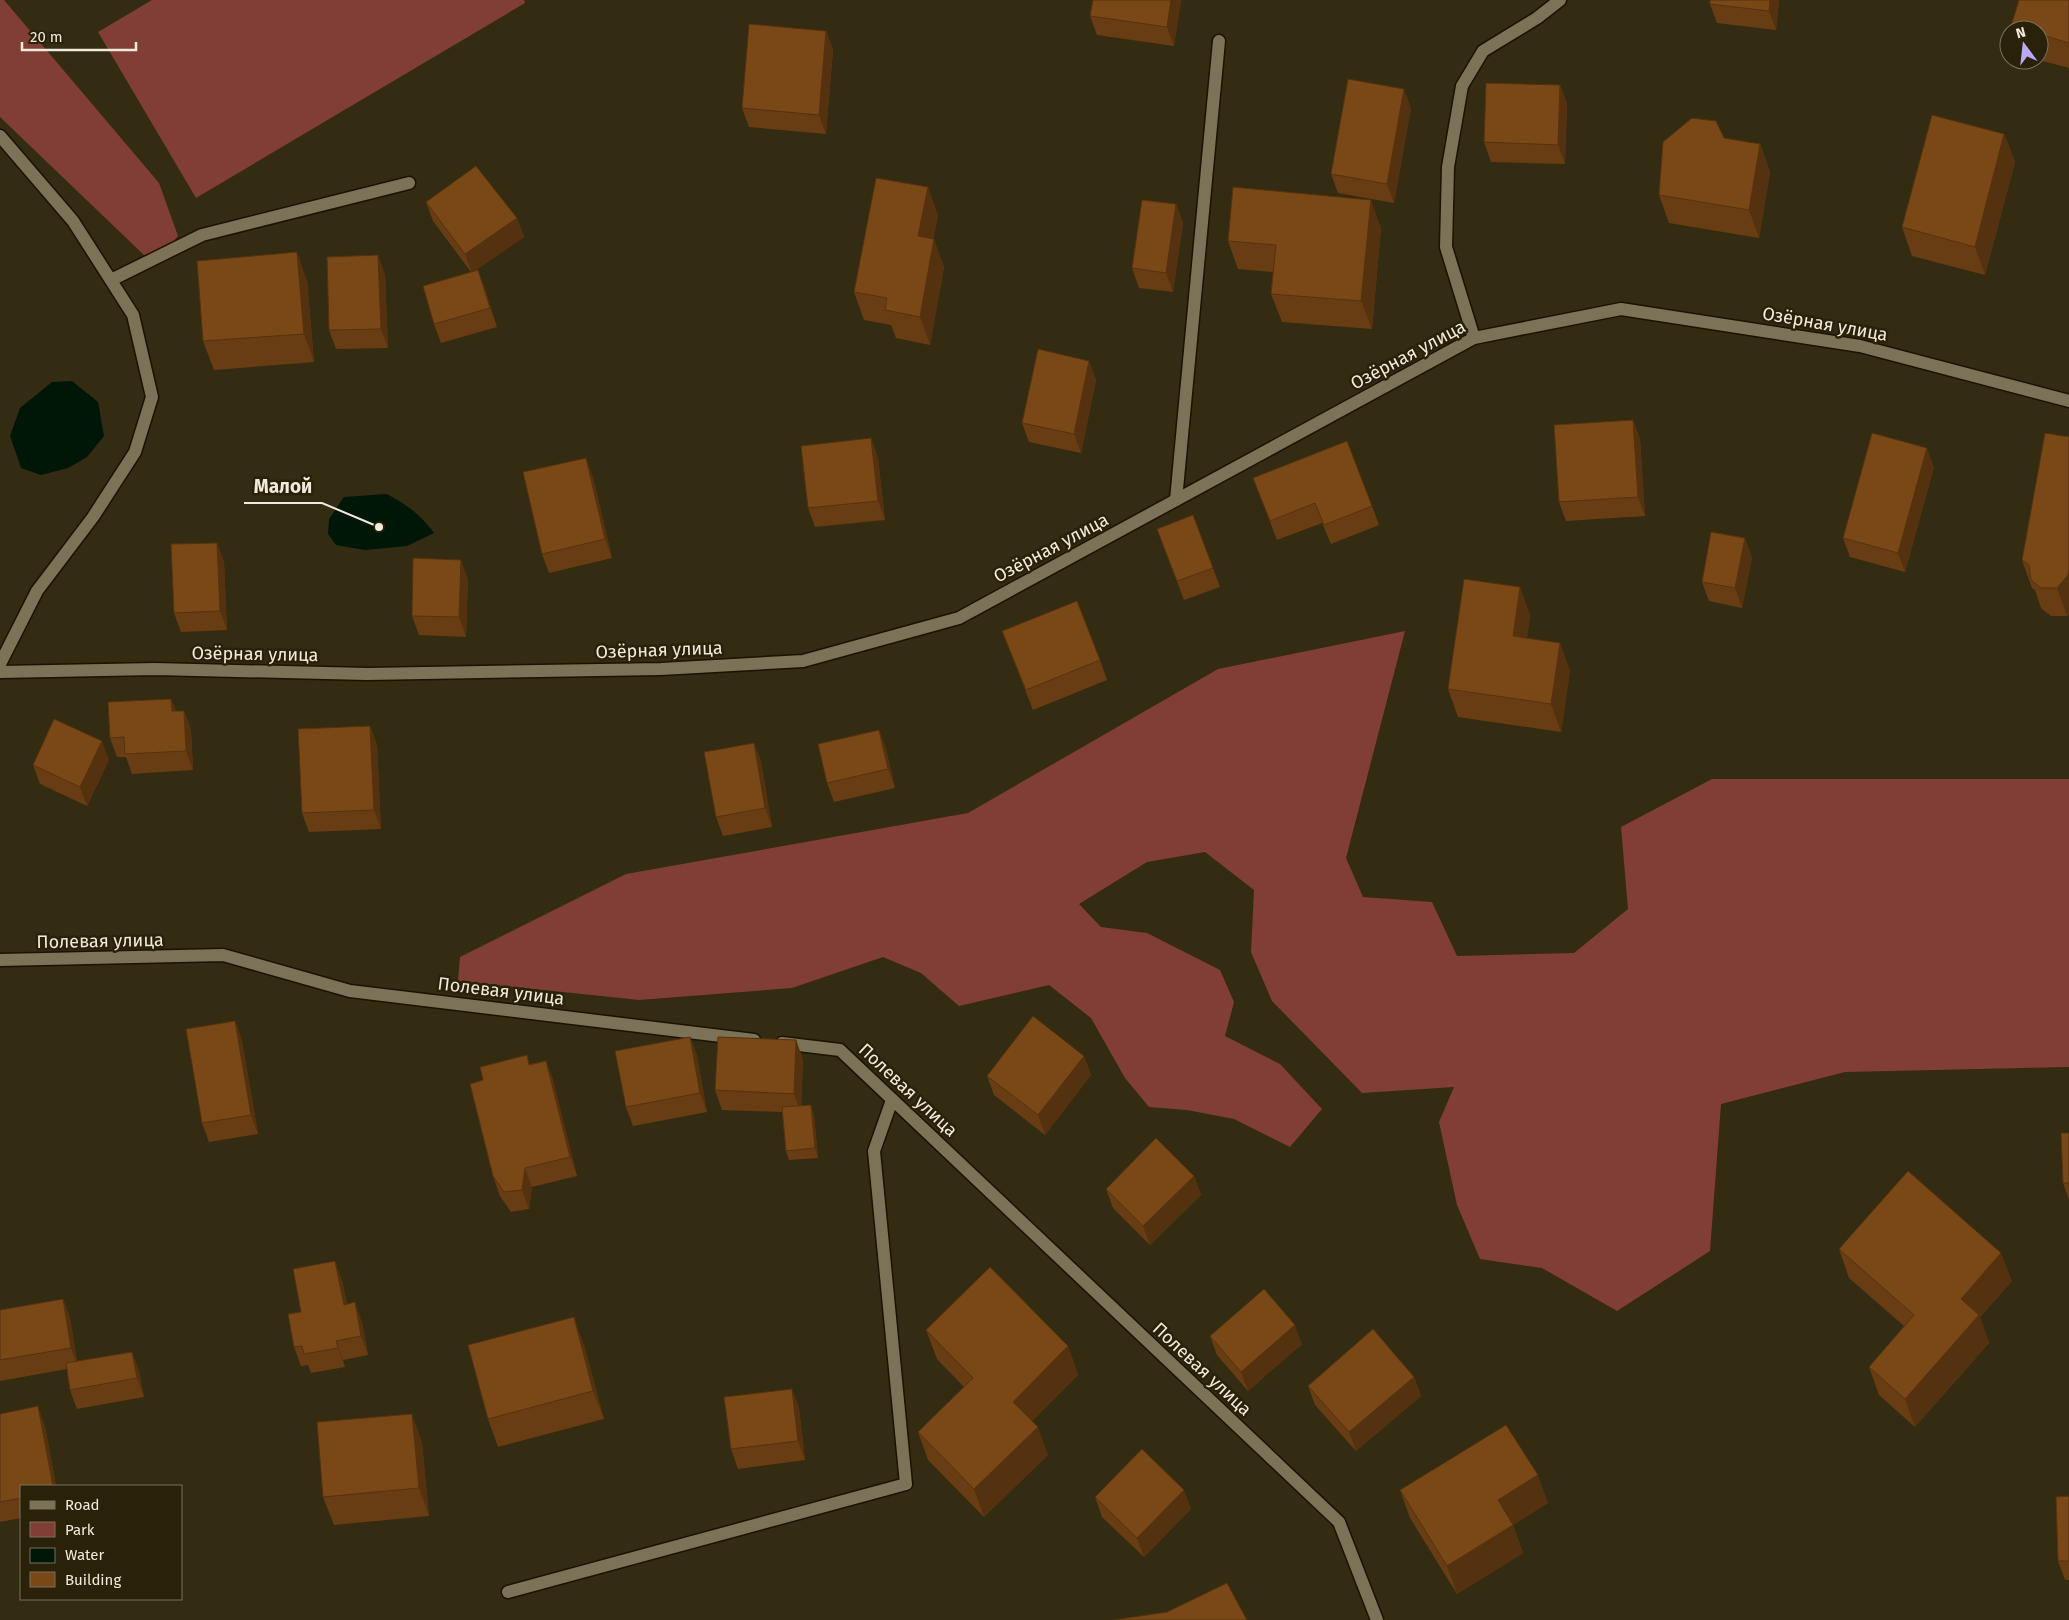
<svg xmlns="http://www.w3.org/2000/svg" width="2069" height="1620" font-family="'Fira Sans',sans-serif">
	<rect width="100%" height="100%" fill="#332b12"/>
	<g fill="#813e36">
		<polygon points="0,0 4,0 159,183 178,236 164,252 146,257 0,117"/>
		<polygon points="152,0 524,0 525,3 196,198 98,32"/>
		<polygon points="1405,631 1346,858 1363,897 1432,902 1457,956 1574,953 1628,909 1621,827 1712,779 2069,779 2069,1067 1845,1072 1721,1104 1710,1251 1617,1311 1542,1268 1480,1259 1457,1205 1439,1122 1454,1087 1362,1093 1272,1001 1251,952 1254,890 1205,852 1147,862 1079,904 1101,927 1147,933 1220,970 1234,1002 1225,1036 1280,1064 1322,1109 1290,1147 1234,1119 1187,1110 1149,1107 1125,1078 1091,1018 1049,985 959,1006 921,973 883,957 792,988 639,1000 458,981 460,957 626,874 968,813 1218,669"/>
	</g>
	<g fill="#001607">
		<polygon points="72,381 98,402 104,436 87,457 68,468 41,475 21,468 10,436 20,408 52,382"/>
		<path d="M387 494C407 505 421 515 434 533L407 546 365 550 336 545 328 534 329 519 344 497Z"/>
	</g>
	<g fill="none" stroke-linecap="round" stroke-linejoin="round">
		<g stroke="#1b1300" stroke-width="15">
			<g id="lane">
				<polyline points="111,280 202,235 409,183"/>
				<polyline points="1474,338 1446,247 1448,167 1462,86 1483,51 1537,18 1560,0"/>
				<polyline points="1176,500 1219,41"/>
				<polyline points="508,1592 906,1484 874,1151 892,1100"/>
			</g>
		</g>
		<g stroke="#1b1300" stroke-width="15">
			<g id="street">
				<polyline points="0,136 73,221 133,315 152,397 135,452 93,517 37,591 0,664"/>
				<polyline points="0,672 155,669 367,674 661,669 803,661 959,618 1474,338 1621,309 1860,346 2069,401"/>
				<polyline points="0,960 223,955 350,991 754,1040"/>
				<polyline points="782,1043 840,1050 1339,1522 1377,1620"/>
			</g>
		</g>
		<use href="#lane" stroke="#7b7257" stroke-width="12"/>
		<use href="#street" stroke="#7b7257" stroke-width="12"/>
	</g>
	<g fill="#693d13">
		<polygon points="1181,0 1174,46 1097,35 1090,16"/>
		<polygon points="1710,0 1779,0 1776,30 1717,23 1710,4"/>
		<polygon points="2069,0 2069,68 2039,60 2039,30 2012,30 2011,26"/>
		<polygon points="826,31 833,50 826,134 749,127 742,108"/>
		<polygon points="1560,85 1567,104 1565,164 1491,162 1484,142"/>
		<polygon points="1411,108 1394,203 1338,193 1331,174"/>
		<polygon points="2004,134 2015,162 1985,275 1912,256 1902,227"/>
		<polygon points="1724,138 1760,144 1770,172 1759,238 1669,223 1659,195"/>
		<polygon points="426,202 517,218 524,237 476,270 478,270 485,289 497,327 441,343 434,324 471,272 433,221"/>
		<polygon points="1176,204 1183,223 1173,292 1139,288 1132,268"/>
		<polygon points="938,215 933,239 944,267 930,345 896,338 891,325 864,320 854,292"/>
		<polygon points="1381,228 1372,329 1282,322 1271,294 1273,272 1238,269 1228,241"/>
		<polygon points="385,274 388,348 336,349 329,330"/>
		<polygon points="307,280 314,362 214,370 203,341"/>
		<polygon points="1089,361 1096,380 1081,453 1029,442 1022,423"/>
		<polygon points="1633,420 1640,439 1645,516 1566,521 1559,502"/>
		<polygon points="2069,437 2069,614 2067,616 2051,616 2041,608 2035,590 2032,588 2022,560"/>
		<polygon points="871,438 878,458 885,520 815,527 808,508"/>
		<polygon points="1934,467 1905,572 1850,557 1843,538"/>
		<polygon points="593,477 612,558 549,573 542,554"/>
		<polygon points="1253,478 1372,506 1379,525 1331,544 1322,523 1277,540"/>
		<polygon points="1157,529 1213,568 1220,587 1184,600"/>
		<polygon points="1745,538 1752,558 1742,608 1709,601 1702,582"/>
		<polygon points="217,543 224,562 227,630 181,632 174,613"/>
		<polygon points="468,579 466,637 419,635 412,616"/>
		<polygon points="1520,587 1530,615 1527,638 1560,643 1570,671 1561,732 1458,717 1448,689"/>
		<polygon points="1002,631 1100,660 1107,680 1033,710"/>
		<polygon points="171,699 176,711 184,711 191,730 193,770 132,774 126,757 117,757 110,738"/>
		<polygon points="370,726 377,745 381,829 309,832 302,813"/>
		<polygon points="879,730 886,749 895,788 834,802 827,783"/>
		<polygon points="754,743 761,762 772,827 723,836 716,817"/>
		<polygon points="109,760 87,806 40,784 33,765"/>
		<polygon points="235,1021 242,1041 258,1134 209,1142 202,1123"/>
		<polygon points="690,1037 697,1056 707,1112 633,1126 626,1107"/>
		<polygon points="796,1040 803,1060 801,1106 814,1115 818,1158 789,1160 786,1151 782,1112 722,1110 715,1090"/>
		<polygon points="1084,1056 1091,1075 1045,1135 994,1095 987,1076"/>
		<polygon points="546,1061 553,1080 577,1176 532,1187 529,1209 511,1212 500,1196 493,1176 483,1080 530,1064"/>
		<polygon points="2069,1133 2069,1200 2063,1183"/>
		<polygon points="1194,1176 1201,1195 1150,1245 1113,1208 1106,1189"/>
		<polygon points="1839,1249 2012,1281 1980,1317 1989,1343 1915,1427 1879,1395 1869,1367 1904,1326 1849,1278"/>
		<polygon points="342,1280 347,1304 362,1322 368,1355 343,1360 345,1367 311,1373 308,1365 301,1366 294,1347 301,1312"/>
		<polygon points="63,1299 70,1318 77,1361 132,1352 139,1371 144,1397 77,1409 70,1390 67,1369 0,1381 0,1310"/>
		<polygon points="926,1330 1068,1346 1078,1375 1032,1421 1048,1455 984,1517 928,1460 918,1432 964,1387 937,1359"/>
		<polygon points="1210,1336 1302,1344 1248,1391 1217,1355"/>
		<polygon points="584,1345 604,1419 498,1447 488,1419"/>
		<polygon points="1414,1377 1421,1396 1356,1451 1315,1405 1308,1386"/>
		<polygon points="799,1408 805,1460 738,1469 731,1449"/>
		<polygon points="0,1414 45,1426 56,1486 21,1486 21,1518 0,1522"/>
		<polygon points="422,1442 429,1516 334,1525 323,1497"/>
		<polygon points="1400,1490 1548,1503 1513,1525 1523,1553 1457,1594 1410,1518"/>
		<polygon points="2069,1496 2069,1580 2065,1580 2058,1561"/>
		<polygon points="1095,1497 1191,1509 1144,1557 1102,1517"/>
	</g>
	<g fill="#55320f">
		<polygon points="1171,0 1181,0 1174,46 1167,27"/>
		<polygon points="1770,0 1779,0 1776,30 1769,11"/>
		<polygon points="826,31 833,50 826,134 819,115"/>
		<polygon points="1560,85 1567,104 1565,164 1558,145"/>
		<polygon points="1404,89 1411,108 1394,203 1387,184"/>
		<polygon points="2004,134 2015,162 1985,275 1975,247"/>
		<polygon points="1760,144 1770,172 1759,238 1749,210"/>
		<polygon points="928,187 938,215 929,264 918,236"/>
		<polygon points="1371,200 1381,228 1372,329 1361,301"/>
		<polygon points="1176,204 1183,223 1173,292 1166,273"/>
		<polygon points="517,218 524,237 472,273 465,254"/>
		<polygon points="934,239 944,267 930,345 920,317"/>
		<polygon points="297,252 307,280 314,362 304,334"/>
		<polygon points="378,255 385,274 388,348 381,329"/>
		<polygon points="478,270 485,289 497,327 490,308"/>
		<polygon points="1089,361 1096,380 1081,453 1074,434"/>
		<polygon points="1633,420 1640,439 1645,516 1638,497"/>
		<polygon points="871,438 878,458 885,520 878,501"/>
		<polygon points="1927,448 1934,467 1905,572 1898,553"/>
		<polygon points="586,458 593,477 612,558 605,539"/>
		<polygon points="1745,538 1752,558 1742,608 1735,588"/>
		<polygon points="217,543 224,562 227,630 220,611"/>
		<polygon points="461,560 468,579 466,637 459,617"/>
		<polygon points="2069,568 2069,614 2067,616 2057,588"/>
		<polygon points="1520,587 1530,615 1523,664 1513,636"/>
		<polygon points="1560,643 1570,671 1561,732 1551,704"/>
		<polygon points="171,699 178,718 172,711"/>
		<polygon points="184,711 191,730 193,770 186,751"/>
		<polygon points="370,726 377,745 381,829 374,810"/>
		<polygon points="879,730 886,749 895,788 888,769"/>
		<polygon points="102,741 109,760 87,806 80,787"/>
		<polygon points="754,743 761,762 772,827 765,808"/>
		<polygon points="235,1021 242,1041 258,1134 251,1115"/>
		<polygon points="690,1037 697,1056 707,1112 700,1093"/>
		<polygon points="796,1040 803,1060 801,1113 794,1094"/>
		<polygon points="1084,1056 1091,1075 1045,1135 1038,1115"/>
		<polygon points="546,1061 553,1080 577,1176 570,1157"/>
		<polygon points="811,1105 814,1115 818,1158 815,1148"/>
		<polygon points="525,1168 532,1187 529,1209 522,1190"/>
		<polygon points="1194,1176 1201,1195 1150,1245 1143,1226"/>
		<polygon points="2001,1253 2012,1281 1980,1317 1989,1343 1915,1427 1905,1399 1961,1299"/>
		<polygon points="335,1261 342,1280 351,1324 344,1305"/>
		<polygon points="63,1299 70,1318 78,1367 71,1348"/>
		<polygon points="355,1302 362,1322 368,1355 361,1336"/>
		<polygon points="574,1317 584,1345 604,1419 593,1391"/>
		<polygon points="1295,1325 1302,1344 1248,1391 1241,1372"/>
		<polygon points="336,1341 343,1360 345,1367 338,1348"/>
		<polygon points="1068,1346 1078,1375 1023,1430 1013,1402"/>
		<polygon points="132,1352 139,1371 144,1397 137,1378"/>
		<polygon points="1414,1377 1421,1396 1356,1451 1349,1432"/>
		<polygon points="792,1389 799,1408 805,1460 798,1441"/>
		<polygon points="38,1406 45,1426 56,1486 53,1486"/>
		<polygon points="412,1414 422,1442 429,1516 419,1488"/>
		<polygon points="1038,1427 1048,1455 984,1517 974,1489"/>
		<polygon points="1538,1475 1548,1503 1513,1525 1523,1553 1457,1594 1447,1566 1498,1500"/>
		<polygon points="1184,1490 1191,1509 1144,1557 1137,1538"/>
	</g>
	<g fill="#7a4716" stroke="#55320f">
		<polygon points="1093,0 1171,0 1167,27 1090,16"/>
		<polygon points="1710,0 1770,0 1769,11 1710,4"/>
		<polygon points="2019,0 2069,0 2069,43 2039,34 2039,30 2024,30 2011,26"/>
		<polygon points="749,24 826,31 819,115 742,108"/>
		<polygon points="1348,79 1404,89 1387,184 1331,174"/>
		<polygon points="1486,83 1560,85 1558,145 1484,142"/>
		<polygon points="1932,115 2004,134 1975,247 1902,227"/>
		<polygon points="1692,118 1716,121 1724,138 1760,144 1749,210 1659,195 1663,142"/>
		<polygon points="476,166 517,218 465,254 426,202"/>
		<polygon points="876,178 928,187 918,236 934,239 920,317 885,310 887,298 854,292"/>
		<polygon points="1233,187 1371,200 1361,301 1271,294 1276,245 1228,241"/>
		<polygon points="1142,200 1176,204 1166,273 1132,268"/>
		<polygon points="297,252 304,334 203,341 197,261"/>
		<polygon points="378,255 381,329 329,330 327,257"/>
		<polygon points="478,270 490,308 434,324 423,286"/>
		<polygon points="1038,349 1089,361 1074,434 1022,423"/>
		<polygon points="1633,420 1638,497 1559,502 1554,425"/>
		<polygon points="1872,433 1927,448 1898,553 1843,538"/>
		<polygon points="2045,433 2069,437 2069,568 2068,575 2057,588 2041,588 2031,580 2029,565 2022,560"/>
		<polygon points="871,438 878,501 808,508 801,446"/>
		<polygon points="1347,441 1372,506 1324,525 1315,503 1270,521 1253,478"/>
		<polygon points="586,458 605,539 542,554 523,472"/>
		<polygon points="1193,515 1213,568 1177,581 1157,529"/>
		<polygon points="1711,532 1745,538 1735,588 1702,582"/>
		<polygon points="217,543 220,611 174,613 171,544"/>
		<polygon points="413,558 461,560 459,617 412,616"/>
		<polygon points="1464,579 1520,587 1513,636 1560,643 1551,704 1448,689"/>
		<polygon points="1077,601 1100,660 1026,690 1002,631"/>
		<polygon points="171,699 172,711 184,711 186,751 125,754 124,737 110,738 108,702"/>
		<polygon points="54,719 102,741 80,787 33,765"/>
		<polygon points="370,726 374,810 302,813 298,729"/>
		<polygon points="879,730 888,769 827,783 818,744"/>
		<polygon points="754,743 765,808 716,817 704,752"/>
		<polygon points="1033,1016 1084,1056 1038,1115 987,1076"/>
		<polygon points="235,1021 251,1115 202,1123 186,1029"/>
		<polygon points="690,1037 700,1093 626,1107 615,1051"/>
		<polygon points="718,1037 796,1040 794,1094 715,1090"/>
		<polygon points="527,1055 529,1065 546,1061 570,1157 525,1168 522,1190 504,1192 493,1176 470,1084 483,1080 480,1067"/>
		<polygon points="811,1105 815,1148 786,1151 782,1107"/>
		<polygon points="2061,1133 2069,1133 2069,1183 2063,1183"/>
		<polygon points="1156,1138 1194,1176 1143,1226 1106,1189"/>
		<polygon points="1908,1171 2001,1253 1961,1299 1979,1315 1905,1399 1869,1367 1914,1315 1839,1249"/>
		<polygon points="335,1261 344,1305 355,1302 361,1336 336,1341 338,1348 304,1354 302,1346 294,1347 288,1314 301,1312 293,1269"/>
		<polygon points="990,1267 1068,1346 1013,1402 1038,1427 974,1489 918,1432 973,1378 926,1330"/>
		<polygon points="1264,1289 1295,1325 1241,1372 1210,1336"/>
		<polygon points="63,1299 71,1348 0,1360 0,1310"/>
		<polygon points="574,1317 593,1391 488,1419 468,1345"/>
		<polygon points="1373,1329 1414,1377 1349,1432 1308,1386"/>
		<polygon points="132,1352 137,1378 70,1390 66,1363"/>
		<polygon points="792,1389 798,1441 731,1449 724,1397"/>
		<polygon points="38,1406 53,1486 21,1486 21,1498 0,1502 0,1414"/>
		<polygon points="412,1414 419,1488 323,1497 317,1422"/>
		<polygon points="1506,1425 1538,1475 1498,1500 1513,1525 1447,1566 1400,1490"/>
		<polygon points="1142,1449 1184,1490 1137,1538 1095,1497"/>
		<polygon points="2069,1496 2069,1561 2058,1561 2056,1497"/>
		<polygon points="1227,1583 1247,1620 1113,1620 1167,1612"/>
	</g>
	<g text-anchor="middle" stroke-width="5" stroke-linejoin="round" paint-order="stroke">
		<g font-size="18" fill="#f0ebdc" stroke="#292108">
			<text transform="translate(1825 324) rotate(10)" y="6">Озёрная улица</text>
			<text transform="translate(1408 355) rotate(-28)" y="6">Озёрная улица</text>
			<text transform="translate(1051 548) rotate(-28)" y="6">Озёрная улица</text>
			<text transform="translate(659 650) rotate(-2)" y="6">Озёрная улица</text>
			<text transform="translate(255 654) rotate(1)" y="6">Озёрная улица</text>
			<text transform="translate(100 941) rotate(-1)" y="6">Полевая улица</text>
			<text transform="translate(501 991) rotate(7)" y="6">Полевая улица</text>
			<text transform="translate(908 1090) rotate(43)" y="6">Полевая улица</text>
			<text transform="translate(1202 1369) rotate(43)" y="6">Полевая улица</text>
		</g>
	</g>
	<path fill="none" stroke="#f0ebdc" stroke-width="2" d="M379 527L322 503H244"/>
	<circle fill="#f0ebdc" stroke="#292108" stroke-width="2" cx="379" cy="527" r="5"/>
	<g font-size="19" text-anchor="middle" font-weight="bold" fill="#f0ebdc" stroke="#292108" stroke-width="5" stroke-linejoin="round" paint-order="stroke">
		<text x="283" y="493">Малой</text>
	</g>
	<rect x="20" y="1485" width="162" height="115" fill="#292108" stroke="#79725d"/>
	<rect x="30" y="1501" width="25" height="8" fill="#7b7257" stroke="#79725d"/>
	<text x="65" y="1510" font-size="15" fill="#f0ebdc">Road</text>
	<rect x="30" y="1522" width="25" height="15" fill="#813e36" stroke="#79725d"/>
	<text x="65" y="1535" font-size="15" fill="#f0ebdc">Park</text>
	<rect x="30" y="1548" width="25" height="15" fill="#001607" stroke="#79725d"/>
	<text x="65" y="1560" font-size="15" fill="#f0ebdc">Water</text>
	<rect x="30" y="1572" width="25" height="15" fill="#7a4716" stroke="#79725d"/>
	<text x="65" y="1585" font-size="15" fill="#f0ebdc">Building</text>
	<g transform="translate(2024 45) rotate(345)"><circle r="24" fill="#292108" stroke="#79725d"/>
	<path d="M0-4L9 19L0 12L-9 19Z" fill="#baaaf6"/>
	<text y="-8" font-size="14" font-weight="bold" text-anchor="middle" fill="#f0ebdc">N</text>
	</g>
	<path d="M22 42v8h114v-8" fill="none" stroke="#f0ebdc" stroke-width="2.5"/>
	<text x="30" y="42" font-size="15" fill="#f0ebdc" stroke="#292108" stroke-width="4" paint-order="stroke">20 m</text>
</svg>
